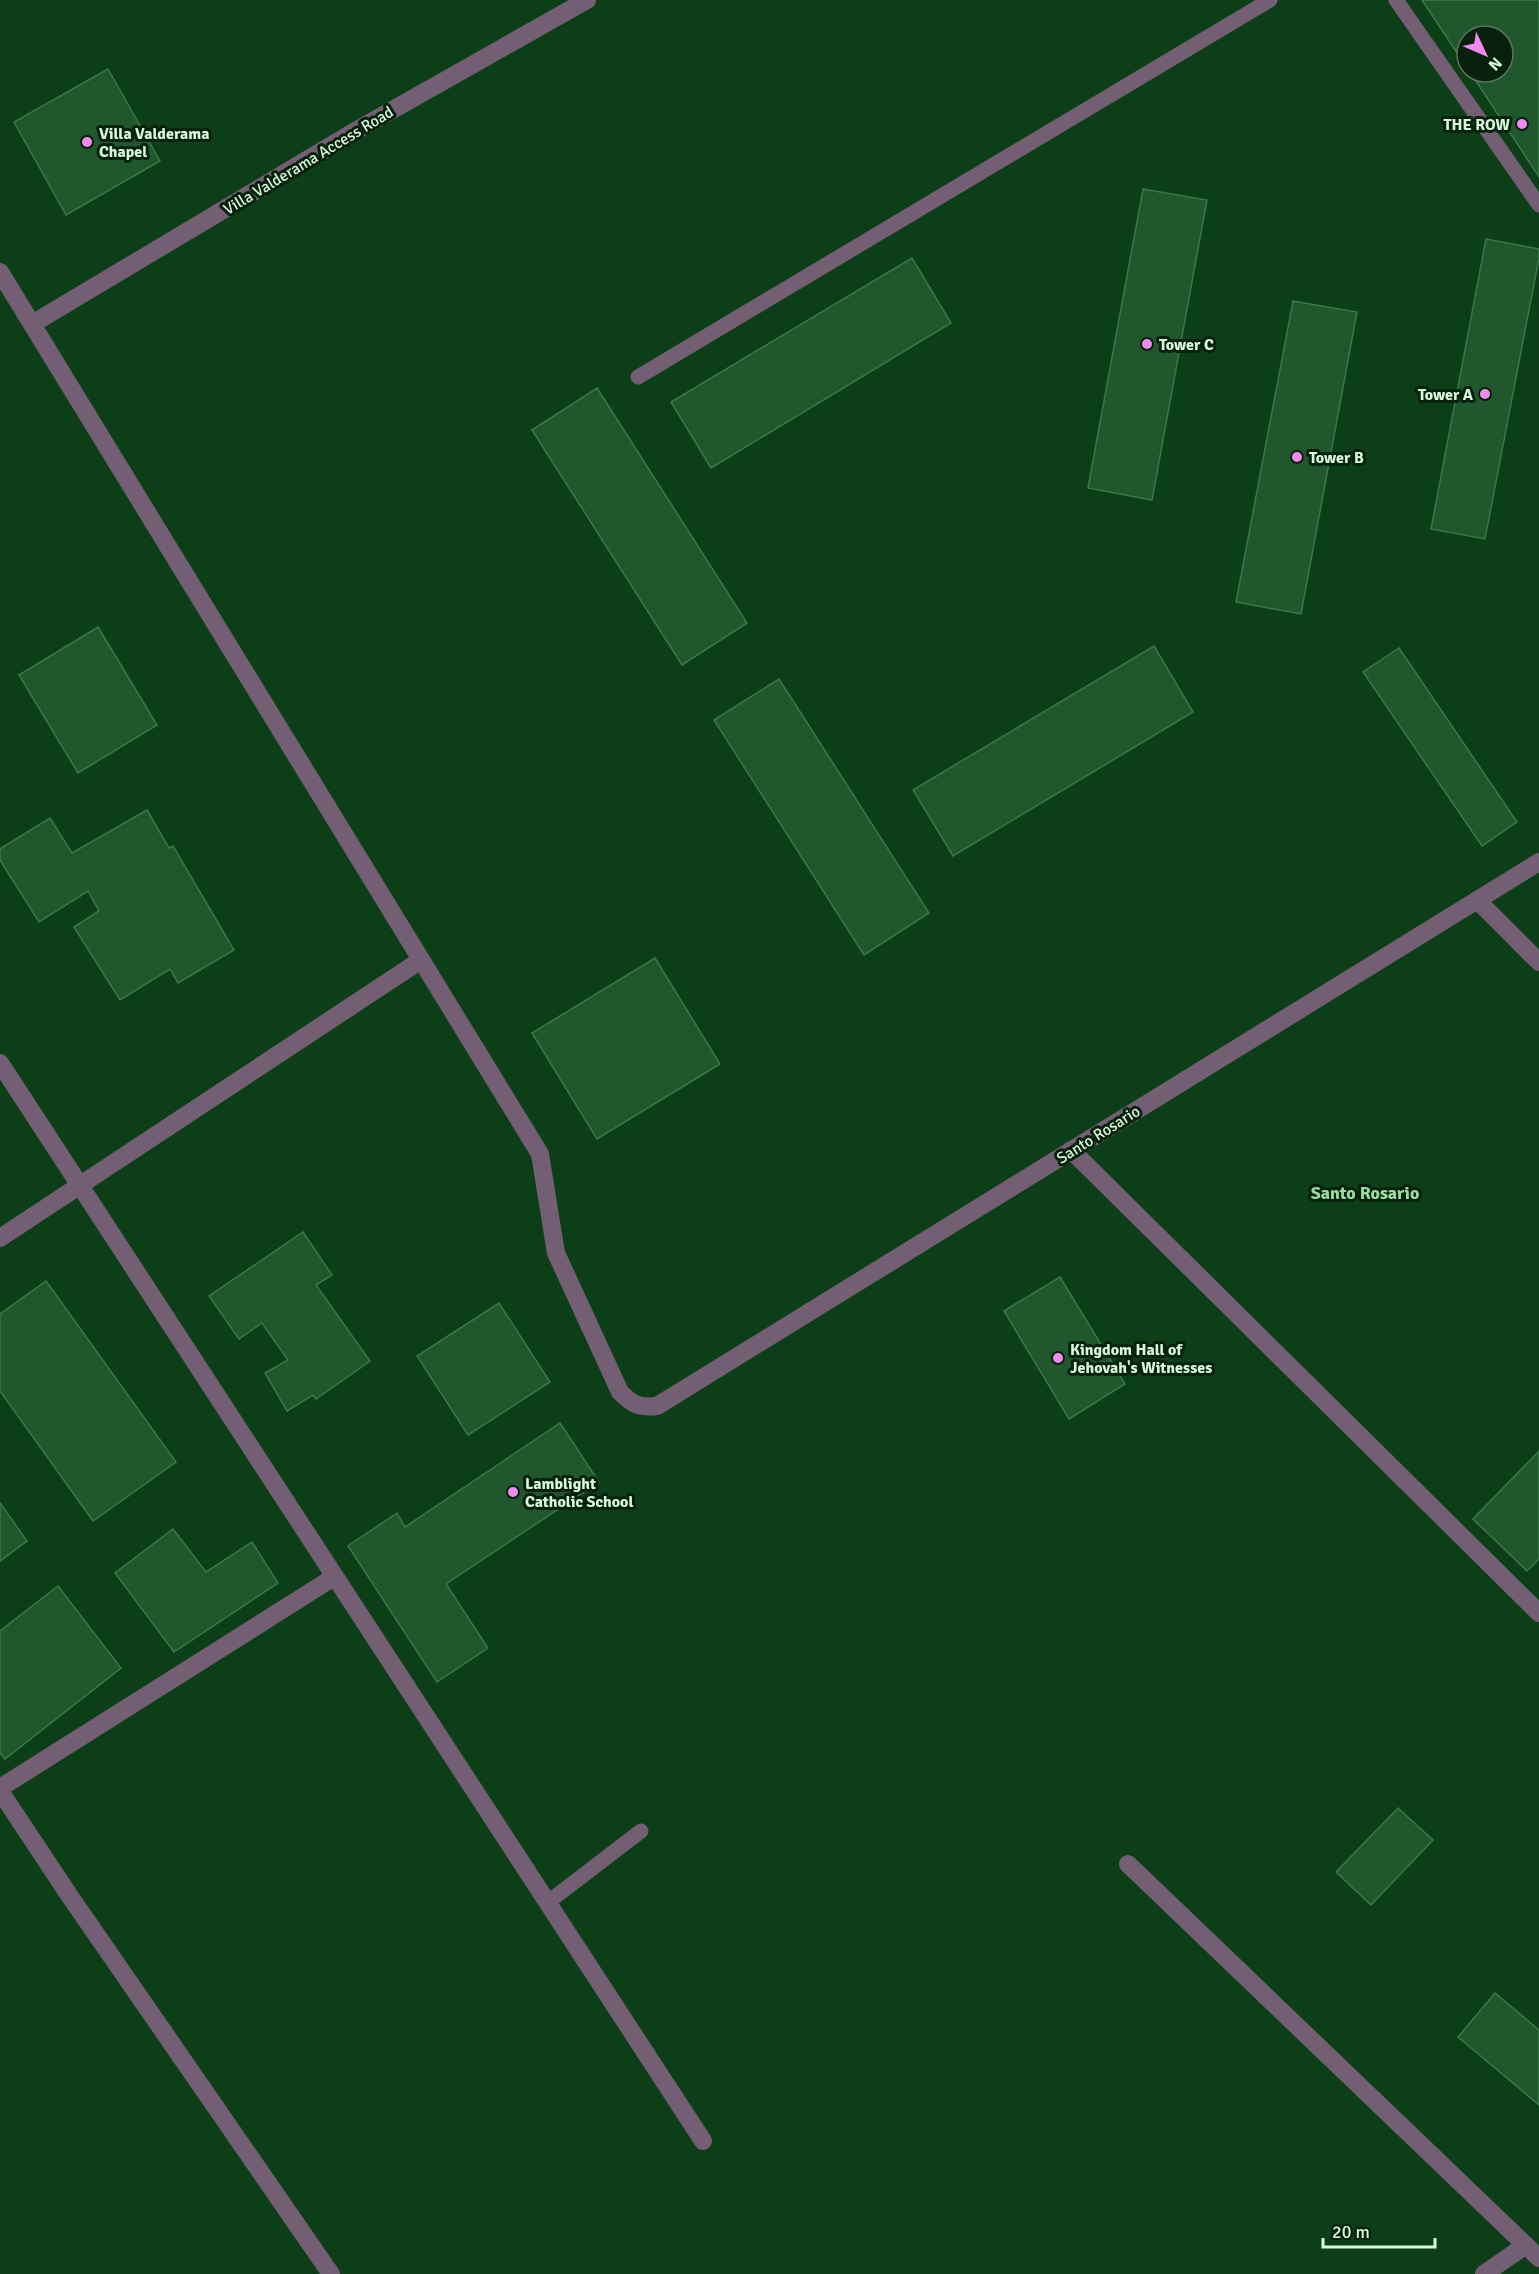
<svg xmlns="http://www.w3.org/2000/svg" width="1539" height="2274" font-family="Signika,sans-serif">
	<rect width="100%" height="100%" fill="#0c3e18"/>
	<g fill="#21572c" stroke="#3a7945" stroke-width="1.5">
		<polygon points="1422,0 1539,0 1539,177 1470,72 1503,72 1503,36 1467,36 1467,68"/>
		<polygon points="108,69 160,161 66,215 14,122"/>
		<polygon points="1143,189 1207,200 1152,500 1088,488"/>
		<polygon points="1486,239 1539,249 1539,258 1485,539 1431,529"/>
		<polygon points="912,258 951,323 711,468 671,402"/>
		<polygon points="1293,301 1357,312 1301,614 1236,602"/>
		<polygon points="597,388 747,623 682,665 532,430"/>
		<polygon points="98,627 157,725 78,773 19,675"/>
		<polygon points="1154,646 1193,712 953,856 913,790"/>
		<polygon points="1399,648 1517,822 1482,846 1363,672"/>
		<polygon points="779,679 929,913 864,955 714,720"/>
		<polygon points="147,810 169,848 173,846 234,950 178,983 170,969 120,1000 74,927 99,911 88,891 39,922 0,860 0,849 50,818 72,853"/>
		<polygon points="655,958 720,1064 597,1139 532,1033"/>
		<polygon points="303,1232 332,1275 316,1285 370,1361 316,1399 313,1395 287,1411 265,1373 288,1360 262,1323 239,1339 209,1296"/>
		<polygon points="1060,1277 1125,1384 1069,1419 1004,1311"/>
		<polygon points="46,1281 176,1462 93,1521 0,1391 0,1314"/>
		<polygon points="499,1303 550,1382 468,1435 417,1356"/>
		<polygon points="560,1423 599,1482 446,1584 488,1648 437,1682 348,1546 397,1513 405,1527"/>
		<polygon points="1539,1451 1539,1559 1527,1571 1473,1519"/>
		<polygon points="0,1503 27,1541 0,1561"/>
		<polygon points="173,1529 206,1572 252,1542 278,1583 174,1652 115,1573"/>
		<polygon points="58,1586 121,1668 5,1759 0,1753 0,1631"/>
		<polygon points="1398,1808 1433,1840 1371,1905 1336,1872"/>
		<polygon points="1495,1993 1539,2030 1539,2105 1458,2037"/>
	</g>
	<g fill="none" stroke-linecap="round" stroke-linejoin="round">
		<g stroke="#745e73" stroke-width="15">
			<polyline points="1396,0 1539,205"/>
			<polyline points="638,377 1270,0"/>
			<polyline points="547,1903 641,1831"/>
		</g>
		<g stroke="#745e73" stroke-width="18">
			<path d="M0 272 540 1154 556 1253 620 1392C633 1405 639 1408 657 1406L1539 862"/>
			<polyline points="32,324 357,130 587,0"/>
			<polyline points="1477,900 1539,962"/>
			<polyline points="0,1063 703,2141"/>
			<polyline points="1071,1150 1539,1613"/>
			<polyline points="0,1238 421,960"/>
			<polyline points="0,1788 334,1577"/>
			<polyline points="0,1791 69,1895 331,2274"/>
			<polyline points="1128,1864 1539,2258"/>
			<polyline points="1484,2274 1526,2245"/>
		</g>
	</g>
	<g fill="#f38af1" stroke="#07210c" stroke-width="2">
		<circle cx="1522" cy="124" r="6"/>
		<circle cx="87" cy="142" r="6"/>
		<circle cx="1147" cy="344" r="6"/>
		<circle cx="1485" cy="394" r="6"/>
		<circle cx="1297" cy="457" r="6"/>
		<circle cx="1058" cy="1358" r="6"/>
		<circle cx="513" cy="1492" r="6"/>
	</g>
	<g text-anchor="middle" stroke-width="6" stroke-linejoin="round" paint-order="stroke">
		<g font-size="16" font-weight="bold" fill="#d8f9db" stroke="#07210c" text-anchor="start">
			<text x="1510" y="130" text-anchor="end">THE ROW</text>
			<text x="99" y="139">Villa Valderama<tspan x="99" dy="18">Chapel</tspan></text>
			<text x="1159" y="350">Tower C</text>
			<text x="1473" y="400" text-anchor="end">Tower A</text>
			<text x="1309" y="463">Tower B</text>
			<text x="1070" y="1355">Kingdom Hall of<tspan x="1070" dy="18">Jehovah's Witnesses</tspan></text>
			<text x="525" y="1489">Lamblight<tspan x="525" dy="18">Catholic School</tspan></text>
		</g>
		<g font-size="16" fill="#d8f9db" stroke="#07210c">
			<text transform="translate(308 160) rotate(-31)" y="6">Villa Valderama Access Road</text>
			<text transform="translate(1098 1134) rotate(-32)" y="6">Santo Rosario</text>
		</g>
		<g font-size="18" font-weight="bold" fill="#9adba1" stroke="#07210c">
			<text x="1365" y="1199">Santo Rosario</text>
		</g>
	</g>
	<g transform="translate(1485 54) rotate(134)"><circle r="28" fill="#07210c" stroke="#5b775f" stroke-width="1.5"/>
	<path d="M0-4.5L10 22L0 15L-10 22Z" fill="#f38af1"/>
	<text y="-9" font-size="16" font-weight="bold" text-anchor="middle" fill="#d8f9db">N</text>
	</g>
	<path d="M1323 2238v9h112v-9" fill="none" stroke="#d8f9db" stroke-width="3"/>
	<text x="1332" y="2238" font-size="18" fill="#d8f9db" stroke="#07210c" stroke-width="4.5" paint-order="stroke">20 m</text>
</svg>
